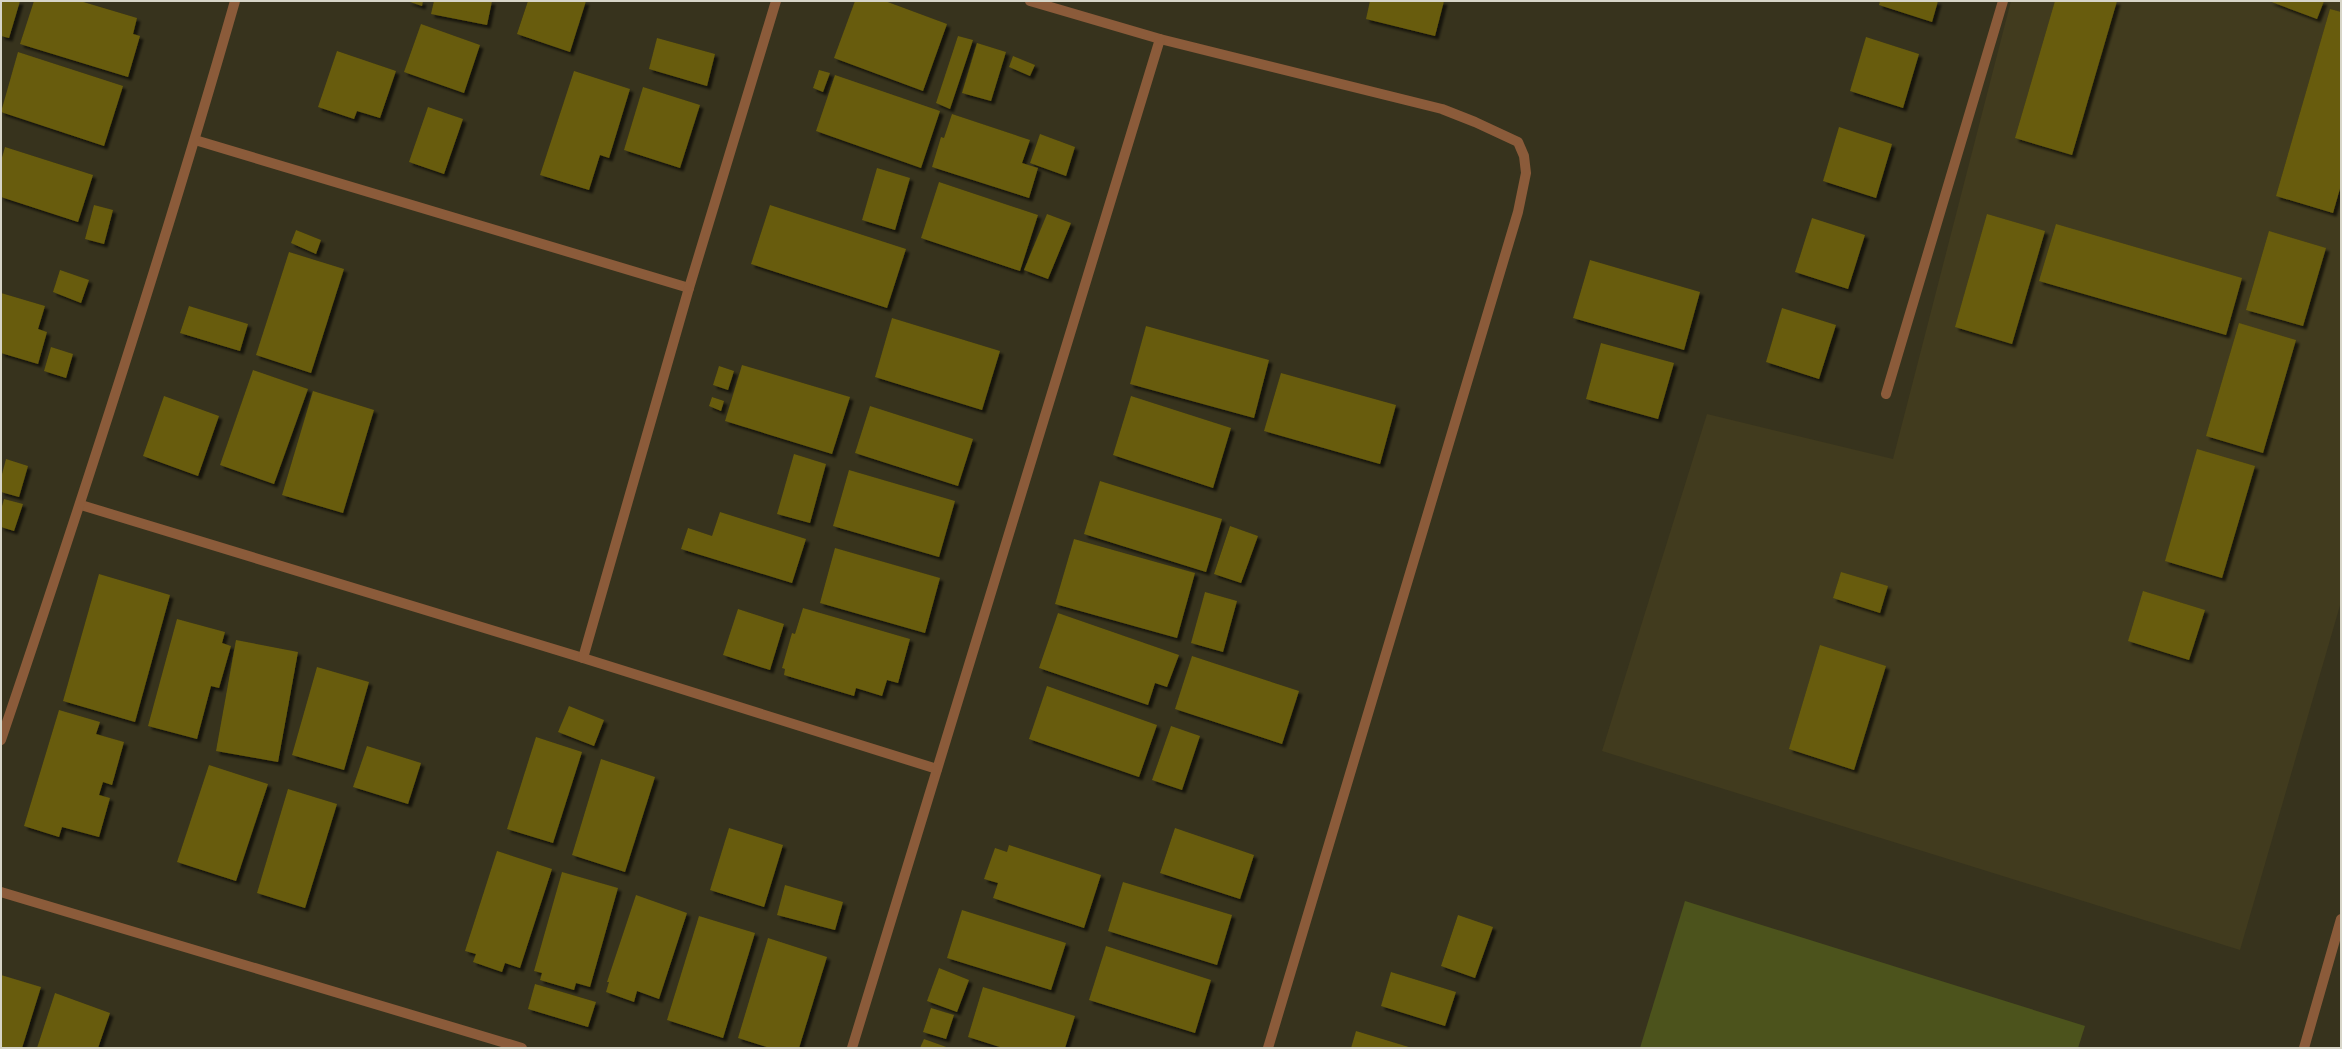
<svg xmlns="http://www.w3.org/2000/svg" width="2342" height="1049" font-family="Poppins,sans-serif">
	<defs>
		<filter id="shadow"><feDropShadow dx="3.5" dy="3.5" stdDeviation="1" flood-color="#0009"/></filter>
	</defs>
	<rect width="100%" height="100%" fill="#37331d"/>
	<polygon fill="#413b1e" points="2011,1 2341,1 2341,602 2240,950 1602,751 1707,414 1893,459"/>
	<polygon fill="#4c531c" points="1685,901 2085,1026 2078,1048 1640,1048"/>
	<g fill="#675b0b" filter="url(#shadow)">
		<polygon points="1,1 20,1 9,38 1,36"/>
		<polygon points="34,1 80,1 137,18 133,34 140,36 128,77 20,44"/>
		<polygon points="407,1 423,1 422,6"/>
		<polygon points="434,1 492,1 487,25 431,14"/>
		<polygon points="528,1 586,1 570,52 517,34"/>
		<polygon points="855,1 885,1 947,24 923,91 834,58"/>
		<polygon points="1370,1 1444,1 1435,36 1366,19"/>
		<polygon points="1880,1 1938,1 1932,22 1879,5"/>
		<polygon points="2055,1 2117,1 2072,155 2015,138"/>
		<polygon points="2269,1 2324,1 2317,19"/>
		<polygon points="2330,9 2341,12 2341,185 2333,213 2276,196"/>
		<polygon points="421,24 480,45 464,93 404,72"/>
		<polygon points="958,36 973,40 950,109 936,103"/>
		<polygon points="1866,37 1919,54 1903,108 1850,91"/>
		<polygon points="657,38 715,54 707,86 649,69"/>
		<polygon points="977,43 1006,52 991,101 962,93"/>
		<polygon points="337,51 396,71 380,118 357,111 354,119 318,107"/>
		<polygon points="18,52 123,86 104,146 1,112"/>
		<polygon points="1013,56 1035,65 1030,76 1009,67"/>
		<polygon points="819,70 830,73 823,92 813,88"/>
		<polygon points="574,71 630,89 609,158 600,155 589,190 540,175"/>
		<polygon points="835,75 940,111 921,168 816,131"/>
		<polygon points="643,87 700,105 680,168 624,150"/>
		<polygon points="428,107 463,119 444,174 409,162"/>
		<polygon points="952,114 1030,140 1022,163 1038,168 1029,198 932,167 941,137 944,138"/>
		<polygon points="1839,127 1892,144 1876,198 1823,181"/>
		<polygon points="1040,134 1075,147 1066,176 1030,163"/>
		<polygon points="5,147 93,175 78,222 1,197 1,161"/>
		<polygon points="877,168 910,178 895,230 862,220"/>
		<polygon points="939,182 1038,215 1020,271 921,238"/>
		<polygon points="94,205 113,210 104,244 85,239"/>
		<polygon points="770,205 906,249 887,308 751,264"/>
		<polygon points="1047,214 1071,223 1048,279 1024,270"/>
		<polygon points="1987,214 2045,231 2012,344 1955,327"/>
		<polygon points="1812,218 1865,235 1848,289 1795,272"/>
		<polygon points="2056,224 2242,278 2226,335 2039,281"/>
		<polygon points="296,230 321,240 316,254 291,243"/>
		<polygon points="2269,231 2326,248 2303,326 2246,310"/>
		<polygon points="289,252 344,269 311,373 256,355"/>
		<polygon points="1590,260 1700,292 1684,350 1573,318"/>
		<polygon points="60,270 89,280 81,303 53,292"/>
		<polygon points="1,293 45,306 38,329 47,332 38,364 1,353"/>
		<polygon points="189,306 248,324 240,351 180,333"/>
		<polygon points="1782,308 1836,325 1819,379 1766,362"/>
		<polygon points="892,318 1000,351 982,410 875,377"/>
		<polygon points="2239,323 2296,340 2263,453 2206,436"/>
		<polygon points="1146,326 1269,360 1254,418 1130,384"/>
		<polygon points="1601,343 1674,363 1658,419 1586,399"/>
		<polygon points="51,347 73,354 66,378 44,371"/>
		<polygon points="742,365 850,397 832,454 725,421"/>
		<polygon points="719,366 734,371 728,390 713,385"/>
		<polygon points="253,370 308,389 274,484 220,465"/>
		<polygon points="1281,373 1396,405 1380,464 1264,431"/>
		<polygon points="313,391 374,410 343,513 282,495"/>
		<polygon points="164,396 219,416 198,476 143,456"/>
		<polygon points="1131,396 1231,428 1213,488 1113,455"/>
		<polygon points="712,397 724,401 721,411 709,406"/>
		<polygon points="870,406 973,439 958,486 855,453"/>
		<polygon points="2197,449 2255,466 2222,578 2165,561"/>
		<polygon points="794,454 826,464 810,523 777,514"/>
		<polygon points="6,459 28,466 19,497 1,492 1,478"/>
		<polygon points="849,470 955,501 939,557 833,526"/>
		<polygon points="1100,481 1222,519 1206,572 1084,534"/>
		<polygon points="4,499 23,504 14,531 1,527 1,510"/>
		<polygon points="720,512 806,539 792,583 681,549 688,528 712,536"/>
		<polygon points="1230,526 1258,536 1241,583 1214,574"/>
		<polygon points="1074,539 1195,573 1177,638 1055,604"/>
		<polygon points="835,548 940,578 925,633 820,603"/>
		<polygon points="1841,572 1888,586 1880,613 1833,598"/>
		<polygon points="99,574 170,595 135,722 63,701"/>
		<polygon points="2143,591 2205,610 2189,660 2128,641"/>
		<polygon points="1205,592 1237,601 1223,652 1191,643"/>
		<polygon points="803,608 910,639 898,683 887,680 882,696 856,688 854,696 784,675 785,669 782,668 792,633 795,634"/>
		<polygon points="738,609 784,624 770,670 723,655"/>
		<polygon points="1058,613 1179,655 1167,687 1155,683 1148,705 1039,668"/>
		<polygon points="177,619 225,632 222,643 231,646 219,688 211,686 197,739 148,726"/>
		<polygon points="236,640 298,652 278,762 216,751"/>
		<polygon points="1820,645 1886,666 1854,770 1789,749"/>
		<polygon points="1192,656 1299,691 1282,744 1175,709"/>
		<polygon points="317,667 369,682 344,770 292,755"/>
		<polygon points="1047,686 1157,725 1139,777 1029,739"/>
		<polygon points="569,706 604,720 594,746 558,732"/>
		<polygon points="59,710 100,722 96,734 124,742 112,785 103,782 99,795 110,798 99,837 62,827 59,837 24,826"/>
		<polygon points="1171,726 1200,736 1182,790 1152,780"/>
		<polygon points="536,737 582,752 553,843 507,829"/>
		<polygon points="367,746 421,763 408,804 353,787"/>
		<polygon points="601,759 655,777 625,872 572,855"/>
		<polygon points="209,765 268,784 236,881 177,862"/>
		<polygon points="288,789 337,804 305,908 257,893"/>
		<polygon points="729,828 783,845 764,907 710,890"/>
		<polygon points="1175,828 1254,855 1240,899 1160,873"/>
		<polygon points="1009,845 1101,875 1084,928 993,898 998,883 984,879 995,848 1007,852"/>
		<polygon points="497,851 552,869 520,968 505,963 502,972 473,962 476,954 465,951"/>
		<polygon points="562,872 618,888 590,987 576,983 574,990 540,980 542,973 534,971"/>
		<polygon points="1123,882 1232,915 1217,965 1108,931"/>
		<polygon points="785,885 843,902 835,930 777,915"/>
		<polygon points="636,895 687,913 659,999 637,991 634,1002 606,992 609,982 607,982"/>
		<polygon points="962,910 1066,943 1051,990 947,958"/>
		<polygon points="1458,915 1493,927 1475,978 1441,966"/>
		<polygon points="699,916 755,933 723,1038 667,1020"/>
		<polygon points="768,938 827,957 799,1048 770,1048 738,1038"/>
		<polygon points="1106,946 1211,980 1195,1033 1089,1000"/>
		<polygon points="939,968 969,980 957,1012 927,1001"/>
		<polygon points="1391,972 1456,992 1445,1026 1381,1006"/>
		<polygon points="1,975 41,987 22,1048 1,1048"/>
		<polygon points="535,984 596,1002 588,1027 528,1009"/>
		<polygon points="983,987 1075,1016 1065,1048 1003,1048 968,1037"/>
		<polygon points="55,993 110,1013 98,1048 37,1048"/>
		<polygon points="931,1008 954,1015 946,1039 923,1032"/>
		<polygon points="1356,1031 1412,1048 1351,1048"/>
		<polygon points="924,1039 949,1048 920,1048"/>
	</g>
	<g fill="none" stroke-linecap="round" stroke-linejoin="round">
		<g stroke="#8b5b3a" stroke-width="10">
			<polyline points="1030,1 1160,39 1442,109 1475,122 1518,142 1524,156 1526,173 1518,212 1268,1048"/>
			<polyline points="195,140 689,288"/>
			<polyline points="1886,394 2003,1"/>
			<polyline points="81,505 583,658 937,769"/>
			<polyline points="583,658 689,288 776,1"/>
			<path d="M1 740C84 495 164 249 235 1"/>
			<polyline points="1,892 522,1048"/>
			<polyline points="852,1048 1160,39"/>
			<polyline points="2304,1048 2341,919"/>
		</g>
	</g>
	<rect width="2342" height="1049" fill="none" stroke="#d7d5c8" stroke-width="4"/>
</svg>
